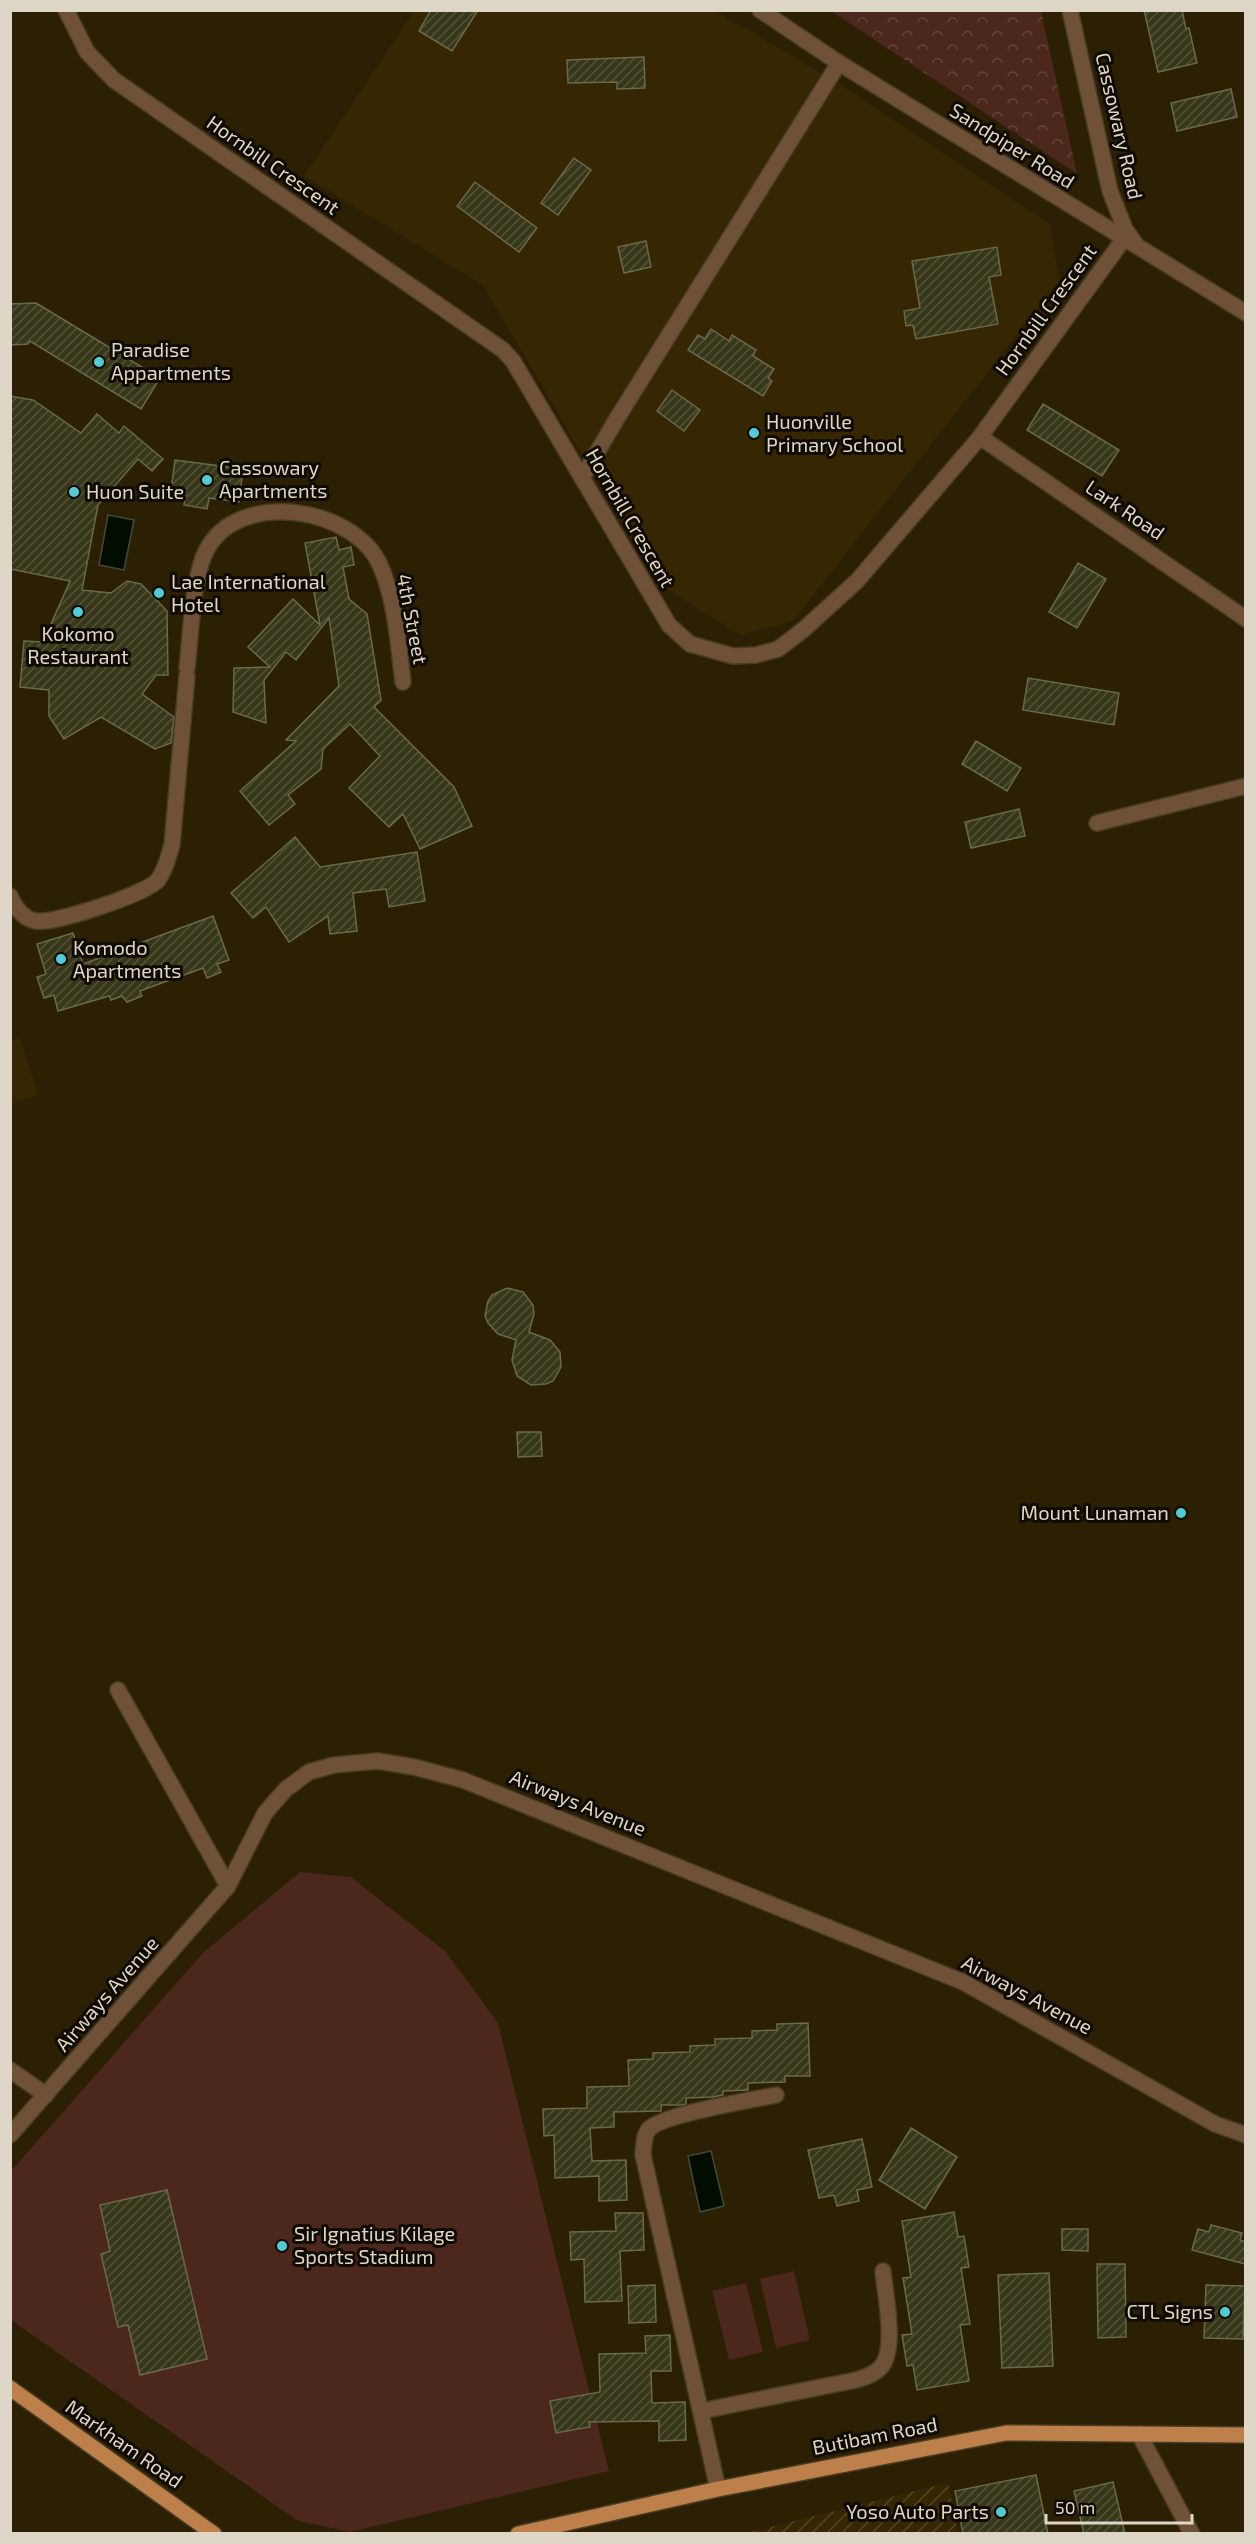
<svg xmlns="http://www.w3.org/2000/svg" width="1256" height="2544" font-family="'Exo 2',sans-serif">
	<defs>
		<pattern id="industrial-furrows" width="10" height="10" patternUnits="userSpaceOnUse" patternTransform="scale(1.5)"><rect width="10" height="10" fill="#362602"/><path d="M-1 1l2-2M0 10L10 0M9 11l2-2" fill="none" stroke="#534525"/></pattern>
		<pattern id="forest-crowns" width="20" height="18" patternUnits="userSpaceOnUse" patternTransform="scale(1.5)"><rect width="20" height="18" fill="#4b271c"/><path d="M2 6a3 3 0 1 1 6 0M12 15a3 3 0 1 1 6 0" fill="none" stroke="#64463c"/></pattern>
		<pattern id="building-hatch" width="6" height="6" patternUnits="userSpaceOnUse" patternTransform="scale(1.5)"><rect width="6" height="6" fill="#37371a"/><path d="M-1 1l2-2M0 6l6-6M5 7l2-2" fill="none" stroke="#54533a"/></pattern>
	</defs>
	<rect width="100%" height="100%" fill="#2b1f04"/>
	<g fill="#362602">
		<polygon points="414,11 715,11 840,84 1050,224 1059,281 793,621 740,635 656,582 483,285 304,176"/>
		<polygon points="20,1038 38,1095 11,1104 11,1040"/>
	</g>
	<polygon fill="url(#industrial-furrows)" points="948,2483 958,2533 746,2533 947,2483"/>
	<polygon fill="url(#forest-crowns)" points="831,11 1041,11 1077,174"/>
	<g fill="#4b271c">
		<polygon points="300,1872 351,1877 446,1952 498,2023 609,2471 350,2532 298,2521 11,2320 11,2171 203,1953"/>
		<polygon points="794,2271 810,2340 776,2348 760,2279"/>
		<polygon points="746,2283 763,2352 729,2360 712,2291"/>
	</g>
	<g fill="#010d00" stroke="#434a3c" stroke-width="1.5">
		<polygon points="108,515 134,520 124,570 99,565"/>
		<polygon points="711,2151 724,2206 700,2212 688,2156"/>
	</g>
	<g fill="url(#building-hatch)" stroke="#696a4b" stroke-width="1.5">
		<polygon points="431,10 478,10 452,51 419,31"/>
		<polygon points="1144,10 1182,10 1186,29 1189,28 1197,63 1158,72"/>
		<polygon points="644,57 645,88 617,89 617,82 568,83 567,60"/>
		<polygon points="1231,89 1237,117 1177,131 1171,103"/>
		<polygon points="574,158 591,170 558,215 541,203"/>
		<polygon points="475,182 537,228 519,252 457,206"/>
		<polygon points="646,241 651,267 624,273 618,247"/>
		<polygon points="997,247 1001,275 989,277 998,324 916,339 913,325 906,326 904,311 920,308 912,261"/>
		<polygon points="36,303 160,378 141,409 30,341 28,344 10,345 10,304"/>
		<polygon points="711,329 729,341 732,335 756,350 753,356 774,369 768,378 772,381 763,396 688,350 698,335 705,339"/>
		<polygon points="672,390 700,410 684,431 657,411"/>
		<polygon points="10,396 33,400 81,433 97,414 119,433 124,426 163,459 152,471 138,459 98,505 82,590 111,593 127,581 141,584 167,611 168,675 156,675 142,694 174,717 171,743 155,749 101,717 64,739 49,716 49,690 20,687 24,641 43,642 70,581 10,569"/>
		<polygon points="1043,404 1119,450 1102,476 1027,430"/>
		<polygon points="175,460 243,469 239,502 209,498 207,509 184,505 186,492 171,490"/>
		<polygon points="336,537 339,550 351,547 354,565 343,567 349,599 367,614 381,700 374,707 454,787 472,826 420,849 403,814 389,827 349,788 380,756 350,724 323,749 321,769 288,795 295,804 269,825 240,791 296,741 286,740 339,686 329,618 296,660 286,652 264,680 266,723 233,712 234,668 270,667 248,647 293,599 320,625 305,543"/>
		<polygon points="1078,563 1106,579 1077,628 1049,612"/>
		<polygon points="1028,678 1119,693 1114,725 1023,710"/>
		<polygon points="976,741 1021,768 1007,791 962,764"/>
		<polygon points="1019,809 1025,836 971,848 965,822"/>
		<polygon points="295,837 320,867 417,852 425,901 389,907 386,889 353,893 357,931 330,934 328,916 289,942 266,907 253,918 231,893"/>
		<polygon points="213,916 229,960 217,964 221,972 207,978 203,968 140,991 142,996 127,1002 122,996 111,1000 109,996 58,1011 54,995 44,998 37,977 46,974 37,944 73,933 83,964"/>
		<polygon points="507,1288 523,1292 533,1305 534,1314 529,1332 550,1340 560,1352 561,1367 553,1381 546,1384 531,1385 517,1376 512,1360 516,1340 498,1334 488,1323 485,1316 488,1301 492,1295"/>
		<polygon points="517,1432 541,1432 542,1456 518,1457"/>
		<polygon points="808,2023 810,2076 785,2076 785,2082 748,2083 748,2090 723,2091 723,2095 713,2097 686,2098 686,2104 683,2105 661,2105 661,2111 614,2112 614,2127 590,2128 592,2161 626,2160 627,2200 599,2201 599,2176 555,2178 554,2135 544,2136 543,2109 587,2108 587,2087 629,2086 628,2060 653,2059 653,2053 690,2052 690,2046 715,2045 715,2039 752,2038 752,2031 777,2030 777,2024"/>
		<polygon points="911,2128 957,2157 925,2209 879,2180"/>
		<polygon points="862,2139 872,2187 857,2190 859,2201 837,2206 834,2195 819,2198 808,2150"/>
		<polygon points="167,2190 207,2359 140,2375 128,2325 118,2327 101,2254 110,2251 100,2205"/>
		<polygon points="954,2212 958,2237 964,2236 969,2267 961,2268 970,2324 960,2325 969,2381 917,2390 913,2365 907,2366 902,2335 912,2334 903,2278 911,2277 902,2221"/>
		<polygon points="615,2213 643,2213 644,2250 620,2251 622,2301 585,2302 584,2259 571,2260 570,2232 616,2231"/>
		<polygon points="1211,2225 1242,2233 1240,2240 1245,2242 1245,2264 1192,2250 1198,2229 1209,2232"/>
		<polygon points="1062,2229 1088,2229 1088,2251 1062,2250"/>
		<polygon points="1097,2264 1125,2264 1126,2337 1098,2338"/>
		<polygon points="1049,2273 1053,2366 1002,2368 998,2275"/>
		<polygon points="655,2285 656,2322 629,2323 628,2286"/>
		<polygon points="1206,2285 1245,2286 1243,2339 1204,2338"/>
		<polygon points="670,2335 671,2371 651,2371 652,2403 685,2402 686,2440 659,2441 659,2421 589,2422 590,2427 556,2433 550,2401 600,2392 599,2354 646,2353 645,2336"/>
		<polygon points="1036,2475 1048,2534 963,2534 955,2491"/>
		<polygon points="1113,2482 1125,2534 1084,2534 1074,2491"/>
	</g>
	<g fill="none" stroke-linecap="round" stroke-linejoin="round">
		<g stroke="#483c23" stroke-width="18">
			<g id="minor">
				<polyline points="66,10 87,52 114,80 503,350 513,361 669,625 690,644 733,656 756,655 778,649 803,630 857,581 980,437 1123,240"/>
				<polyline points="760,10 839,63 1246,313"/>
				<polyline points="1070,10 1110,191 1125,229 1135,243"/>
				<polyline points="980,437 1246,619"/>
				<polyline points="582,478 616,420 839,63"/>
				<path d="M187 668C191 635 192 579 206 551 238 488 354 507 380 565 396 601 398 644 403 682"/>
				<polyline points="1097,823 1246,786"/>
				<path d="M10 896C15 907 23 919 36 921 55 924 146 894 158 880 166 869 168 857 172 845L187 676"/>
				<polyline points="118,1690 228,1886"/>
				<polyline points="10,2070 46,2095"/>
				<polyline points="10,2135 228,1886 265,1813 286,1789 309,1772 334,1765 378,1761 414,1767 463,1780 963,1982 1215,2124 1246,2135"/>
				<path d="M701 2411 856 2380C865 2377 874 2375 881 2367 897 2349 885 2294 883 2271"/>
				<polyline points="1139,2434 1192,2534"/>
				<path d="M718 2489 643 2155C644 2147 643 2136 649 2129 663 2114 752 2100 776 2095"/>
			</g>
		</g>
		<g stroke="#483c23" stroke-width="18">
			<g id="major">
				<polyline points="10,2388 214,2534"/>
				<polyline points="518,2534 718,2489 1006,2433 1246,2435"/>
			</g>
		</g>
		<use href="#minor" stroke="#6f5138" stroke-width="15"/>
		<use href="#major" stroke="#bd804a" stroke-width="15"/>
	</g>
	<g fill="#52cbd8" stroke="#0f0a02" stroke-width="2">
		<circle cx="99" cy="362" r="6"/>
		<circle cx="754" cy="433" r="6"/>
		<circle cx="207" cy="480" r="6"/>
		<circle cx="74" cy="492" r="6"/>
		<circle cx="159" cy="593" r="6"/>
		<circle cx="78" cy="612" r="6"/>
		<circle cx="61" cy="959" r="6"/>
		<circle cx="1181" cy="1513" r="6"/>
		<circle cx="282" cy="2246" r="6"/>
		<circle cx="1225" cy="2312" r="6"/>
		<circle cx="1001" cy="2512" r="6"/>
	</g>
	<g text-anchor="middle" stroke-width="6" stroke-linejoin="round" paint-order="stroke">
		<g font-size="20" fill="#ded7c7" stroke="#0f0a02">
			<text transform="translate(1119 126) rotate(77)" y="7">Cassowary Road</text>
			<text transform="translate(1012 146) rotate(32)" y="7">Sandpiper Road</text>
			<text transform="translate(273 165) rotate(35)" y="7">Hornbill Crescent</text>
			<text transform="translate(1046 310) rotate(-54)" y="7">Hornbill Crescent</text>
			<text transform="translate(1125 510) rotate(34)" y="7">Lark Road</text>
			<text transform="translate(630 518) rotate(60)" y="7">Hornbill Crescent</text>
			<text transform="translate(412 619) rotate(79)" y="7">4th Street</text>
			<text transform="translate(578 1803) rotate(22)" y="7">Airways Avenue</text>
			<text transform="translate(107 1994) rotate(-49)" y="7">Airways Avenue</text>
			<text transform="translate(1027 1995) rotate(28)" y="7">Airways Avenue</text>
			<text transform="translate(875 2436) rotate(-11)" y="7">Butibam Road</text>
			<text transform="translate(124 2444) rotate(35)" y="7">Markham Road</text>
		</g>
		<g font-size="20" fill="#ded7c7" stroke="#0f0a02" text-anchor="start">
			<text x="111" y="357">Paradise<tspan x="111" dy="23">Appartments</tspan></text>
			<text x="766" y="429">Huonville<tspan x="766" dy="23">Primary School</tspan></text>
			<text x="219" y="475">Cassowary<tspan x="219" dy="23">Apartments</tspan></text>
			<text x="86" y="499">Huon Suite</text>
			<text x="171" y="589">Lae International<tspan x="171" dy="23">Hotel</tspan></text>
			<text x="78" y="641" text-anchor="middle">Kokomo<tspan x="78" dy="23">Restaurant</tspan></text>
			<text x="73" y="955">Komodo<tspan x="73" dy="23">Apartments</tspan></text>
			<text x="1169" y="1520" text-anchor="end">Mount Lunaman</text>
			<text x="294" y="2241">Sir Ignatius Kilage<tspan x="294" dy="23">Sports Stadium</tspan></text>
			<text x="1213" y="2319" text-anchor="end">CTL Signs</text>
			<text x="989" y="2519" text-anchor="end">Yoso Auto Parts</text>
		</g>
	</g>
	<rect width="1256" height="2544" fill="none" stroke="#ded7c7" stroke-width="24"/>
	<path d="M1046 2514v9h146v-9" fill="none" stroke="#ded7c7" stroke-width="3"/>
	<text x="1055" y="2514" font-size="18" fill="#ded7c7" stroke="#0f0a02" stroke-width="4.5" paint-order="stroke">50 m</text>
</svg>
